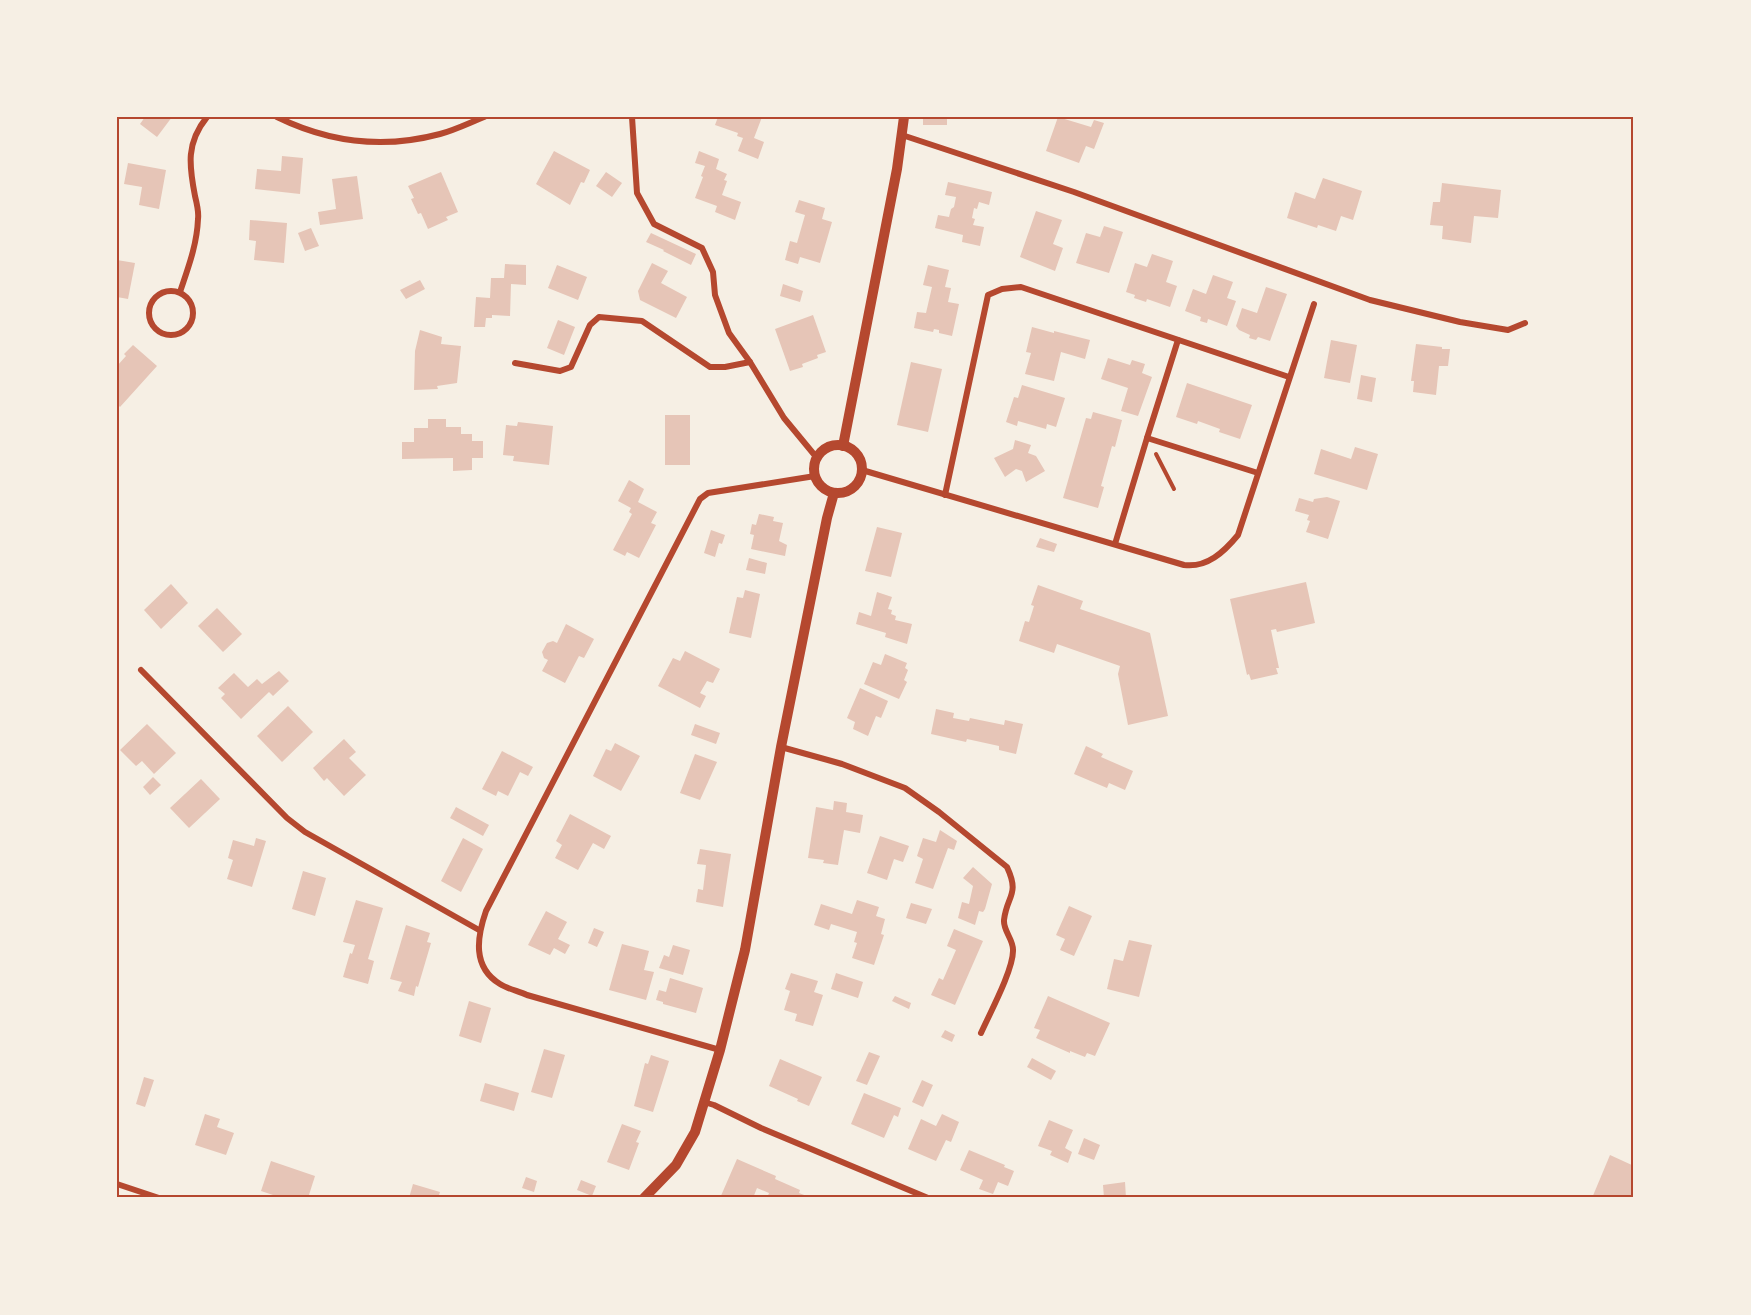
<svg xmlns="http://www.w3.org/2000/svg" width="1751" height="1315" font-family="'Exo 2',sans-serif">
	<rect width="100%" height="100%" fill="#f6efe4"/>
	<g fill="#e6c5b7">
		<polygon points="145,117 172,117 157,137 140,124"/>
		<polygon points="718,117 762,117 754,138 764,142 758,159 738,151 743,138 737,136 738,133 715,125"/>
		<rect x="923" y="117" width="24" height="8"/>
		<polygon points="1058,117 1091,127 1094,120 1104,123 1094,149 1086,146 1079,163 1046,151"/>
		<polygon points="554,151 590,170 584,183 581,182 570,205 536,184"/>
		<polygon points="699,151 719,159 716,169 727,174 724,180 727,181 722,195 741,202 735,220 715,212 717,206 695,198 703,177 701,176 705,166 695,163"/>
		<polygon points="282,156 303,158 300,194 255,189 257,169 281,171"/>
		<polygon points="128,163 166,170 159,209 139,205 142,187 124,184"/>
		<polygon points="441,172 458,212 446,217 448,220 428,229 421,213 418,214 411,199 414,198 408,186"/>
		<polygon points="606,172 622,183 612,197 596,186"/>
		<polygon points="357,176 363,219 320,225 318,212 336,209 332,179"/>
		<polygon points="1323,178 1362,191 1353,220 1341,216 1336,231 1318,225 1317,228 1287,218 1295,192 1315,199"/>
		<polygon points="948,182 992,192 989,205 979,202 977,209 974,208 972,218 975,219 973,225 984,227 980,246 962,242 963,235 935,228 938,215 949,217 951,209 954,207 956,197 945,195"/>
		<polygon points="1442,183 1501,190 1498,218 1474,216 1471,243 1442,239 1443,226 1430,225 1433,202 1440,202"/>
		<polygon points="799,200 825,208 822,219 832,222 820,263 800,257 798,264 785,260 790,241 797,243 805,215 795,212"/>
		<polygon points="1036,211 1062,220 1053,244 1063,248 1055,271 1020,257"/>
		<polygon points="250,220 287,223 284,263 254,260 256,241 249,240"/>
		<polygon points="1104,226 1123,232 1109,273 1076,263 1086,233 1100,237"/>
		<polygon points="311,228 319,246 305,251 298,233"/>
		<polygon points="651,233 696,254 691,265 663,251 664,250 646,242"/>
		<polygon points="1152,254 1173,261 1166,282 1177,286 1170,307 1147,299 1146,302 1134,298 1135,295 1126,292 1135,263 1147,267"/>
		<polygon points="117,260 135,263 128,299 117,297"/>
		<polygon points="652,263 668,271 661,283 687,297 676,318 640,300 638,291"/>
		<polygon points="505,264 526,265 526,285 511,284 510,316 492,315 492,318 486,318 485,327 474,327 476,297 490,298 491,278 504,278"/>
		<polygon points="557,265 587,277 578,300 548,288"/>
		<polygon points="928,265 949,270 945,287 951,288 948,302 959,304 952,336 939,333 939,330 934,329 933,332 914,328 917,312 926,313 932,287 923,285"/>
		<polygon points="1213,275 1233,282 1227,298 1236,301 1227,326 1208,319 1207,323 1200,321 1201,317 1185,311 1193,289 1206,294"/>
		<polygon points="420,280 425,289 406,299 400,290"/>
		<polygon points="783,284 803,291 800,302 780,296"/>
		<polygon points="1266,287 1287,294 1270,341 1258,337 1256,340 1249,338 1250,335 1239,330 1236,326 1242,308 1257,313"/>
		<polygon points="813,315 826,352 817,355 818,358 802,364 803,367 790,371 775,329"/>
		<polygon points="558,320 575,327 564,355 547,348"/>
		<polygon points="1032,327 1054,333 1054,331 1090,340 1085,359 1061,352 1054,381 1025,374 1031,353 1026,352"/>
		<polygon points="420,330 442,337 441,344 461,346 457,383 437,386 438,389 414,390 415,351"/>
		<polygon points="1331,340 1357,345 1350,383 1324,378"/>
		<polygon points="1416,344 1442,347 1442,349 1450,349 1448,366 1439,366 1436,395 1413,392 1414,381 1411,381"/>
		<polygon points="133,345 157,366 120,407 118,405 117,406 117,366 126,356 124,354"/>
		<polygon points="1108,358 1130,365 1132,360 1145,364 1142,373 1152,377 1138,416 1121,411 1128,388 1101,379"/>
		<polygon points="911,362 942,369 928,432 897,425"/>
		<polygon points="1361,375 1376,378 1372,402 1357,399"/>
		<polygon points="1187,383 1252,405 1240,439 1219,432 1220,429 1198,421 1197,424 1176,417"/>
		<polygon points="1022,385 1065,398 1056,427 1047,424 1046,429 1018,421 1017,426 1006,422 1014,397 1018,398"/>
		<polygon points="1093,412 1122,420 1115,447 1112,446 1101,486 1104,487 1098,508 1063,498 1086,418 1091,419"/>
		<rect x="665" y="415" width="25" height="50"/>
		<polygon points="428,419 446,419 446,427 461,427 461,434 472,434 472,441 483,441 483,458 472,458 472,470 453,471 453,458 402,459 402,442 414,442 414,428 428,428"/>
		<polygon points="518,422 553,426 549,465 513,461 514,456 503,455 506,425 517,426"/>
		<polygon points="1015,440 1031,445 1028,453 1036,456 1045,471 1026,482 1022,471 1016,469 1005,477 994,458 1013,449"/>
		<polygon points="1355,447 1378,454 1367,490 1314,474 1321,449 1351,459"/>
		<polygon points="629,480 644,489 638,502 657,512 651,523 656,525 639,558 627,552 625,556 613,550 632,514 629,512 631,508 618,501"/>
		<polygon points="1327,497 1340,501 1328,539 1306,532 1310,521 1307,520 1309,515 1295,511 1299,498 1313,502 1314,499"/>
		<polygon points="759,514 774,517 773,521 783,523 779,541 787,545 785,556 751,549 754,535 750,534 752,524 756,525"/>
		<polygon points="877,527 902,533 891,577 865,571"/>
		<polygon points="711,530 725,535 722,544 719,543 715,557 704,553"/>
		<polygon points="1040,538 1057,544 1054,552 1036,547"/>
		<polygon points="749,558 767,563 765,574 746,570"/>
		<polygon points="1306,582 1315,623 1277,632 1276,629 1271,630 1279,668 1276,668 1278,674 1251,680 1249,674 1247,675 1230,599"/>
		<polygon points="171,584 188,603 161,629 144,610"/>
		<polygon points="1038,585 1083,601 1080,609 1150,633 1168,716 1128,725 1118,674 1120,666 1057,644 1054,653 1019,641 1025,621 1029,622 1034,606 1031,605"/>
		<polygon points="745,590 760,594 751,638 729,633 737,597 743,598"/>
		<polygon points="877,592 892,597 888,609 892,610 891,614 896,616 895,620 912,624 907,644 885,637 886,633 856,624 859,612 871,616"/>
		<polygon points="217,608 242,634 223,652 198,626"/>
		<polygon points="566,624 594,639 584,658 579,656 565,683 542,671 548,660 544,658 542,652 547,643 553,641 557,643"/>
		<polygon points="685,651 720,669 713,683 707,681 700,693 706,696 700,708 658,686 673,658 680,661"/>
		<polygon points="885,654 907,663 905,668 908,670 904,680 907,682 899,699 864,684 873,662 881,665"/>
		<polygon points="279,671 289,681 273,696 269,692 241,719 221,698 225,694 218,688 234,673 248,687 257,679 262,684"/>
		<polygon points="860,688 888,701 881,718 876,716 868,736 853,729 855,722 847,718"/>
		<polygon points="288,706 313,732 282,762 257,736"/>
		<polygon points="936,709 954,713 953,718 969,721 970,718 1004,725 1005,720 1023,724 1016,754 999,750 999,746 967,739 966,742 931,734"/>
		<polygon points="147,724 176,753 154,774 142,761 136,766 120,750"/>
		<polygon points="695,724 720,733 716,744 691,735"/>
		<polygon points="344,739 356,752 349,758 366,775 344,796 327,778 324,781 313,768"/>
		<polygon points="615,743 640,756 621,791 593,776 606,749 611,751"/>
		<polygon points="1086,746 1103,754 1101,757 1133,771 1125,790 1109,783 1107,788 1074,774"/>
		<polygon points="502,751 533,767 528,776 520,772 508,796 498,791 496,796 482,789"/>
		<polygon points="695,754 717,762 700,800 680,793"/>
		<polygon points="153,777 161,785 150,795 143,787"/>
		<polygon points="201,779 220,799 189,828 170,808"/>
		<polygon points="834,801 847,803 846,812 863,815 860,833 844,830 838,865 823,863 824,860 808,858 816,807 833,810"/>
		<polygon points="456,807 489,825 483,836 450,818"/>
		<polygon points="570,814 611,836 604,849 593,843 578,870 555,858 562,845 556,841"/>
		<polygon points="940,830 957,841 954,850 948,848 933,889 915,883 923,859 917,856 923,838 936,842"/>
		<polygon points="880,836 909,846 903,862 894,859 887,880 867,873"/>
		<polygon points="256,838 266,841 252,887 227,879 233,860 228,858 233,840 254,846"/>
		<polygon points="463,838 483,849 461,892 441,881"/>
		<polygon points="700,849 731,854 723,907 696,902 698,889 703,890 706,865 697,864"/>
		<polygon points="973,867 992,884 985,909 983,912 979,911 975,925 958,918 962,902 969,904 973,886 963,878"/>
		<polygon points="303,871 326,878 315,916 292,909"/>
		<polygon points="356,900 383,908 368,959 374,961 368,984 343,977 350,953 352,954 355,945 343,942"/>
		<polygon points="857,900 879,907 876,916 885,919 881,934 884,935 874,965 852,958 857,943 854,942 857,932 831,924 829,930 814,925 821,904 852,914"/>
		<polygon points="911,903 932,909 926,924 906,918"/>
		<polygon points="1069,906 1092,916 1074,956 1060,950 1065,939 1056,935"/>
		<polygon points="546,911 567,922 558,939 570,945 565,954 554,948 550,955 528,945"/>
		<polygon points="406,925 430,933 427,942 431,943 418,987 416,986 414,996 398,991 402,982 390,979"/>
		<polygon points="594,928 604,932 597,947 588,943"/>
		<polygon points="954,929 983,941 955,1005 931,995 939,978 943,980 956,950 947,946"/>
		<polygon points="1129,940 1152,945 1139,997 1107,989 1114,959 1123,961"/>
		<polygon points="622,944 649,951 644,970 654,972 646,1000 609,990"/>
		<polygon points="673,945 690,950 683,975 659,968 664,955 669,957"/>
		<polygon points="791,973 818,981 814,992 823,995 813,1026 795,1021 797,1014 784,1010 790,991 785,989"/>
		<polygon points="836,973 863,982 858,998 831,989"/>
		<polygon points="670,978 703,988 696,1013 663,1004 663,1002 656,1000 659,990 666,992"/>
		<polygon points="895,996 911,1003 909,1009 892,1001"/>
		<polygon points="1048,996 1110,1023 1095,1056 1087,1053 1085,1057 1070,1051 1070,1053 1036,1038 1040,1030 1034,1028"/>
		<polygon points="469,1001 491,1008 481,1043 459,1036"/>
		<polygon points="945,1030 955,1035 952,1042 941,1037"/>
		<polygon points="544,1049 565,1055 552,1098 531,1092"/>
		<polygon points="869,1052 880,1056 867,1085 856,1081"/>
		<polygon points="651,1055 669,1061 653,1112 634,1106 645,1063 648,1064"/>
		<polygon points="1032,1058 1056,1071 1051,1080 1027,1067"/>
		<polygon points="780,1059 822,1077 809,1106 797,1101 798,1099 769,1086"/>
		<polygon points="144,1077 154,1080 145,1107 136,1104"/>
		<polygon points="922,1080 933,1085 923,1107 912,1102"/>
		<polygon points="485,1083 519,1093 514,1111 480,1101"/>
		<polygon points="864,1093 901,1108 898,1117 894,1115 884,1138 851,1124"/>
		<polygon points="205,1114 220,1119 217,1127 234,1133 226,1155 195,1145"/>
		<polygon points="942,1114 959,1122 951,1142 946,1140 936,1161 908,1149 921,1119 936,1126"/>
		<polygon points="1049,1120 1073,1130 1065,1148 1072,1152 1068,1163 1050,1155 1052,1151 1038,1146"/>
		<polygon points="622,1124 641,1131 636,1142 639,1143 629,1170 607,1162"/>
		<polygon points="1084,1138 1100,1145 1094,1160 1078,1154"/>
		<polygon points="969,1150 1005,1165 1004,1167 1014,1171 1008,1186 998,1182 993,1194 979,1189 983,1180 960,1170"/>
		<polygon points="1610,1155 1634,1166 1634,1198 1592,1198"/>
		<polygon points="737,1159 776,1176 775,1179 800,1190 799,1193 812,1198 767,1198 769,1193 757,1188 753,1198 720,1198"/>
		<polygon points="271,1161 315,1176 308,1198 282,1198 261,1191"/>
		<polygon points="526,1177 537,1181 534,1192 522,1188"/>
		<polygon points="581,1180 596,1186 592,1196 577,1190"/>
		<polygon points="1125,1182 1126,1198 1104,1198 1103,1185"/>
		<polygon points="413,1184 440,1192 438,1198 409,1198"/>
	</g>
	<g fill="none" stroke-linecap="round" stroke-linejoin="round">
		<polyline stroke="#b5482f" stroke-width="4" points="1156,454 1174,489"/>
		<g stroke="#b5482f" stroke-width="6">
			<path d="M277 117C330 143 384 149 440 134 455 130 469 123 484 117"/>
			<polyline points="632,117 637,193 654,224 702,248 713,272 715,295 729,333 750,362 784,418 817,458"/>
			<polyline points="902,135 1074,192 1370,300 1460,322 1508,330 1525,323"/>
			<circle cx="171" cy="313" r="22"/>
			<path d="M180 292C188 268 197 245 198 219 199 212 197 204 195 196 189 165 186 143 207 117"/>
			<polyline points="515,363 560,371 571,367 590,325 599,317 642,321 710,367 725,367 750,362"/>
			<polyline points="1147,438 1178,340"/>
			<path d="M862 470 1184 565C1207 568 1224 552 1238 535L1314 304"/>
			<polyline points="945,495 988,295 1002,289 1021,287 1289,377"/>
			<polyline points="1115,544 1147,438 1258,473"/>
			<polyline points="141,670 287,818 305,832 479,930"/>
			<path d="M781 747 842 764 905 788 939 812 1007 867C1020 895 1007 895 1004 920 1003 931 1014 940 1013 951 1013 970 990 1013 981 1033"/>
			<path d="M720 1050 527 995C518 991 508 989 500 984 472 967 477 937 486 911L700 499 708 493 815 476"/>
			<polyline points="704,1102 714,1105 761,1128 928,1198"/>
			<polyline points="117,1184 159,1198"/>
		</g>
		<g stroke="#b5482f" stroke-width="10">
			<circle cx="838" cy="469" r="24"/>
			<polyline points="843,446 897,169 904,117"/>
			<polyline points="644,1198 676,1165 695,1132 720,1050 745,950 781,747 827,518 834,493"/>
		</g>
	</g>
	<rect width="1751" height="1315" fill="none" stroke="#f6efe4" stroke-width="237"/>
	<rect x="118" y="118" width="1514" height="1078" fill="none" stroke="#b5482f" stroke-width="2"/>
</svg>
